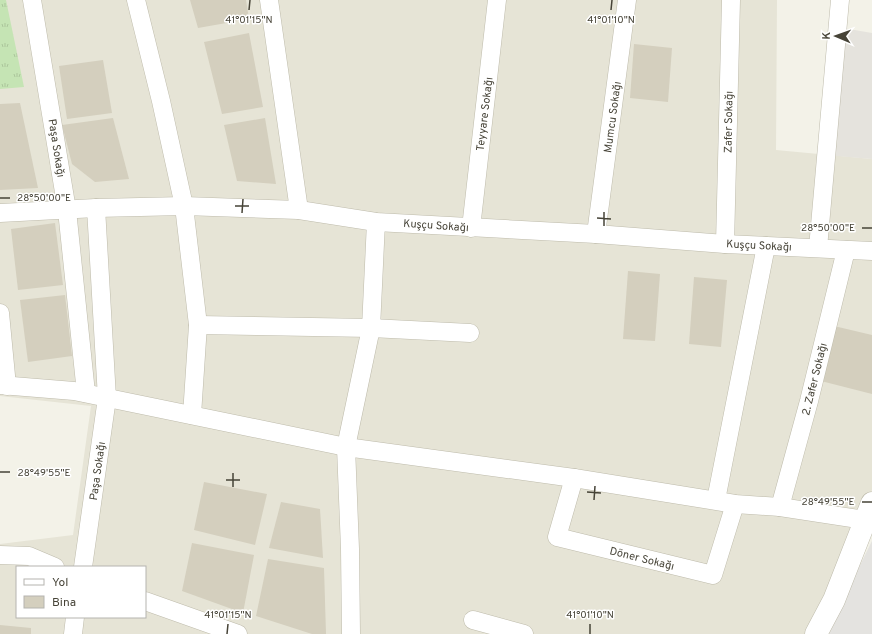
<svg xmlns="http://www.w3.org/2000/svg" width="872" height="634" font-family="Overpass,sans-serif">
	<defs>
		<pattern id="park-tufts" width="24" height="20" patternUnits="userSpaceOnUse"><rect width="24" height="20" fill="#c5e4b4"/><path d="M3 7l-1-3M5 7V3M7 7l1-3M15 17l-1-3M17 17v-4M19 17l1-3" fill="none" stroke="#abc59b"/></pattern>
	</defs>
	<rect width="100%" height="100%" fill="#f3f2e8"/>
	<path fill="#e6e4d6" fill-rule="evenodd" d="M0 0H777L776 150 872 159V490L807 634H0V544L73 535 91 406 0 396ZM17 567H145V617H17Z"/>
	<polygon fill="#e5e3dd" points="837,27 872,33 872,159 825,155"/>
	<polygon fill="url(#park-tufts)" points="0,0 6,0 24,87 0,89"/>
	<polygon fill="#e4e3e0" points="872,541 872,634 826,634"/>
	<g fill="#d4cfbe">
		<polygon points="190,0 246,0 249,19 198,28"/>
		<polygon points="249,33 263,107 222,114 204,42"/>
		<polygon points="634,44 672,48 668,102 630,98"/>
		<polygon points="103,60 112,113 67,119 59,66"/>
		<polygon points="20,103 38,188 0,190 0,104"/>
		<polygon points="113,118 129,179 95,182 72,164 62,125"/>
		<polygon points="265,118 276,184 237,181 224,125"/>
		<polygon points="55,223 63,285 18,290 11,229"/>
		<polygon points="628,271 660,274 655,341 623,339"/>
		<polygon points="694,277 727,280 721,347 689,344"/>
		<polygon points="65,295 72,356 28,362 20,300"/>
		<polygon points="834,326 872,335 872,394 821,381"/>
		<polygon points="204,482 267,494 255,545 194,530"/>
		<polygon points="281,502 320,509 323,558 269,548"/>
		<polygon points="192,543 254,555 243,613 182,591"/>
		<polygon points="268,559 324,568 326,634 312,634 256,616"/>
		<polygon points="0,625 31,628 31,634 0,634"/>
	</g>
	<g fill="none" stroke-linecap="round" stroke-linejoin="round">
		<g stroke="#bebbab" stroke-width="19">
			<g id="minor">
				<polyline points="32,0 67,210 86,393"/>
				<polyline points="136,0 161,101 184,206 198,325 192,415"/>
				<polyline points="269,0 299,210"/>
				<polyline points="0,213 96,208 184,206 299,210 376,222 596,234 725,244 872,251"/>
				<polyline points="471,228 497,0"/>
				<polyline points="596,234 627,0"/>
				<polyline points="725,244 731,0"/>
				<polyline points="818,248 840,0"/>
				<polyline points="0,313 7,386"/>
				<polyline points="198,325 371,328 470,333"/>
				<polyline points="0,385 74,391 346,447 574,478 735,504 780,507 865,520 872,524"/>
				<polyline points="574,478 557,537 713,575 735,504"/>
				<polyline points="716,500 766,246"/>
				<polyline points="780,507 809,401 846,250"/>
				<polyline points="0,555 29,556 55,567"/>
				<polyline points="83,567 107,398 96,208"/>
				<polyline points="145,601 238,634"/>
				<polyline points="473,620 524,634"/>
				<polyline points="73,634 75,617"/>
				<polyline points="351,634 350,549 346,447 371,328 376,222"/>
			</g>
		</g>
		<g stroke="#bebbab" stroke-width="23">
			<polyline id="tertiary" points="816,634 834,600 872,503"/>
		</g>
		<use href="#minor" stroke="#fff" stroke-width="18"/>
		<use href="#tertiary" stroke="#fff" stroke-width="22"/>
	</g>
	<path fill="none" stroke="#464337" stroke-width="1.5" d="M249 10 250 0M611 10 612 0M0 198H10M235 206H249M242 213 243 199M597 218 611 219M604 226V212M862 228H872M0 472H10M226 480H240M233 487V473M587 492 601 493M594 500 595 486M862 502H872M227 634 228 624M590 634V624"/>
	<g text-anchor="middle" stroke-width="3" stroke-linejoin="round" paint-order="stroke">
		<g font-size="11" fill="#464337" stroke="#fff">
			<text transform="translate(484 114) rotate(-83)" y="4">Teyyare Sokağı</text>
			<text transform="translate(612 117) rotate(-82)" y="4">Mumcu Sokağı</text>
			<text transform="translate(728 122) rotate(-89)" y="4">Zafer Sokağı</text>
			<text transform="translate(57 148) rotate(81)" y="4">Paşa Sokağı</text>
			<text transform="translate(436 225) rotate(4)" y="4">Kuşçu Sokağı</text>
			<text transform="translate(759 245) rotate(3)" y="4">Kuşçu Sokağı</text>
			<text transform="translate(814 379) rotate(-76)" y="4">2. Zafer Sokağı</text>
			<text transform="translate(97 471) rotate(-82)" y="4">Paşa Sokağı</text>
			<text transform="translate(642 558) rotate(14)" y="4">Döner Sokağı</text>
		</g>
	</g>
	<g font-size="10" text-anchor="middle" fill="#464337" stroke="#fff" stroke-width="3" stroke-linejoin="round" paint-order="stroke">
		<text x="249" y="23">41°01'15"N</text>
		<text x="611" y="23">41°01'10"N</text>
		<text x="44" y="201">28°50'00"E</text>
		<text x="828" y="231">28°50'00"E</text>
		<text x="44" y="476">28°49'55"E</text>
		<text x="828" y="505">28°49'55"E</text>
		<text x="228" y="618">41°01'15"N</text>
		<text x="590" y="618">41°01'10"N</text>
	</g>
	<rect x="16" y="566" width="130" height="52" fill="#ffffff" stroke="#b5b4af"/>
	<rect x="24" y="579" width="20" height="6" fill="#ffffff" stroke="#b5b4af"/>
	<text x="52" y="586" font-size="12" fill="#464337">Yol</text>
	<rect x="24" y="596" width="20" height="12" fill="#d4cfbe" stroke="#b5b4af"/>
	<text x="52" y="606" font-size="12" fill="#464337">Bina</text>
	<g transform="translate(836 36) rotate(272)" stroke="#ffffff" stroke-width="3" paint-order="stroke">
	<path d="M0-3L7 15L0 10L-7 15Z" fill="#464337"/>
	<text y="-6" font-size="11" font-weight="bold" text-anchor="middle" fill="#464337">K</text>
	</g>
</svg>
